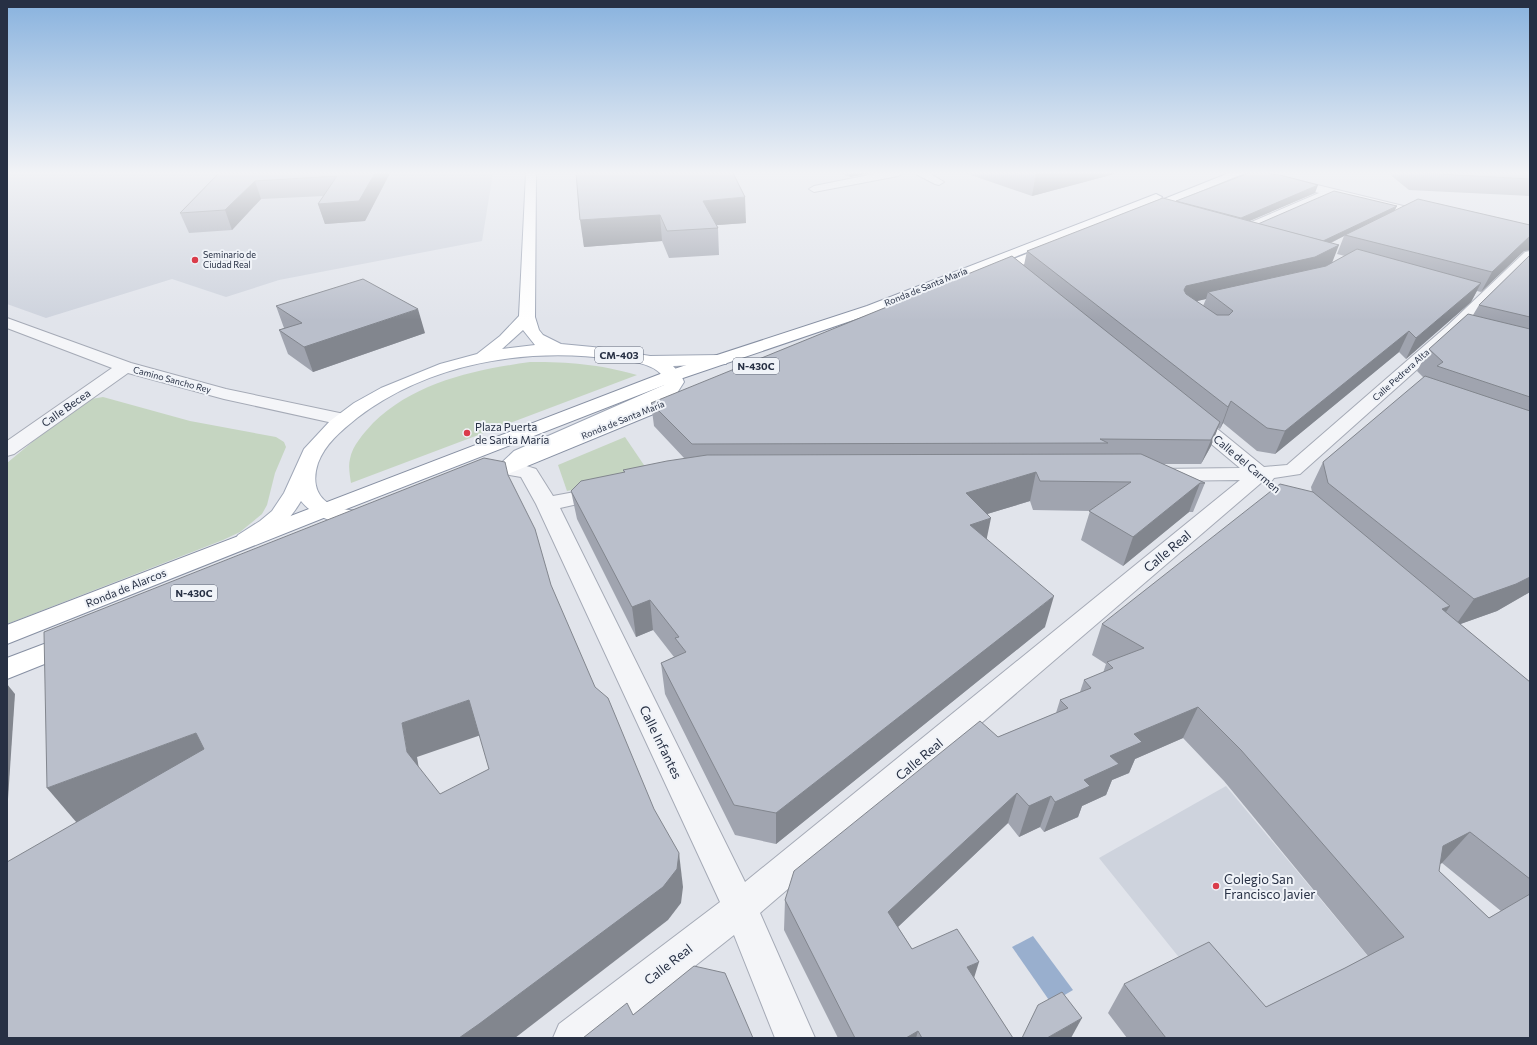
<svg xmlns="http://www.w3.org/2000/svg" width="1537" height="1045" font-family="Commissioner,sans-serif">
	<rect width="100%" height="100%" fill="#e1e4eb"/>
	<g fill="#ced3dd">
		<polygon points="7,173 493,173 482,241 279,280 226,297 172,279 46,318 7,304"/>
		<polygon points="1226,786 1376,966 1244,1038 1099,858"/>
	</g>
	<g fill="#c5d5c1">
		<path d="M530 362C571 362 597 364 637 375L351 483C350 476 348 466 350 459 352 446 364 433 373 423 415 382 474 370 530 362Z"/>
		<polygon points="103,397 190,421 276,437 284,442 286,447 275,473 267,505 262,514 240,532 223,540 7,624 7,463 78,404 91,399"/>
		<polygon points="625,437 650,474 567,491 558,465"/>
	</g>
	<polygon fill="#99afce" points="1033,936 1073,990 1051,1003 1012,947"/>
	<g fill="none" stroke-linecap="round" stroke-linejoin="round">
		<g stroke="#a5aab6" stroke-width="2">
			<g id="minor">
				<polygon points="879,173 903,173 898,176 814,192 809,189 814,186"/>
				<polygon points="914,173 929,173 944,182 939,185 935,184"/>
				<polygon points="1248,173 1268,173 1432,213 1434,216 1428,220 1331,196 1239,236 1233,232 1235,229 1319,193"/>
				<path d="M1530 251V262L1459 332 1300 474 1274 478 1271 482 1261 483 760 913 815 1038H775L734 935 604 1038H553L559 1024 720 902 536 504 521 477 498 473 495 469 498 465C511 461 523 465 536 469L553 496 602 487 609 489 613 493 609 497 560 508 745 882 1240 480 1157 481 1150 479 1147 475 1150 471 1157 469 1240 468 1185 422 1183 418 1185 414 1192 412 1199 414 1264 467 1287 465 1447 326 1525 252Z"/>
				<polygon points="7,318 131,363 226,389 349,415 351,419 349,423 342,425 224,399 128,373 14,454 7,456 7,441 112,368 7,328"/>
			</g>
		</g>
		<g stroke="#9fa7b7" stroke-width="2">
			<path id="major" d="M526 173H536L535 317 539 330 543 335 561 344 603 348 650 356 720 355 726 356 728 360 726 364 673 366 681 375 684 382 677 393C630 414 581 433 534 456 521 463 514 477 498 473L495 469 514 451 664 385 666 382C659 363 631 361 613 359 526 347 429 363 357 418 341 431 325 444 318 463 313 478 314 494 328 503 342 513 359 509 375 513L378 518 375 523C350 529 317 521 301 501 290 520 263 551 238 545L235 540 238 535 260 521 272 511 284 493 304 449 330 421 354 403 381 388 440 364 477 354 500 336 519 316ZM523 330 535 345 502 349Z"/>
		</g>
		<g stroke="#8790a3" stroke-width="2">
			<g id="highway">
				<polygon points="1229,173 1245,173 1147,213 1143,215 1137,211 1139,209"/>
				<polygon points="1156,194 1162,197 1160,199 877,312 680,379 331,515 7,644 7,625 668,371 867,306"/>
				<polygon points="1054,243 1059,244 1060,247 1059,250 996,276 986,276 984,273 986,270"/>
				<polygon points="679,392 685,393 688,397 685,401 486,483 479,485 472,483 469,479 472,475"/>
				<polygon points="73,633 82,635 86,642 82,649 7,679 7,658"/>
			</g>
		</g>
		<use href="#minor" fill="#f4f5f8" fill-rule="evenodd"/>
		<use href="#major" fill="#fff" fill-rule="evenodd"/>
		<use href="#highway" fill="#fff" fill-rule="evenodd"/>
	</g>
	<g fill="#a0a4af" fill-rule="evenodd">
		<polygon points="219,173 390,173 365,221 325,224 318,204 324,196 261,199 232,230 189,233 180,213"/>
		<polygon points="576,173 746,223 717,225 718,228 719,255 669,258 662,241 584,247"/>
		<polygon points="840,173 870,173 850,177"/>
		<polygon points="965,173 1118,173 1032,196"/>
		<polygon points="1388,173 1530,173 1530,196 1409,190"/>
		<path d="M1315 193 1249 221 1258 224 1394 211 1530 225V250L1524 251 1481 292 1477 291 1471 302 1406 359 1399 352 1275 454 1257 451 1223 423 1220 429 1218 428 1211 446 1201 464H1163L1205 483 1193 512H1189L1123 566 1081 540 1090 511 1033 510 1030 501 987 514V539L1045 627 776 844 735 835 665 694 661 663 674 657 653 630 636 637 577 519 571 491 624 473 623 470 685 459 654 426 651 403 1024 265 1027 251 1176 202V201ZM1344 236 1337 254 1345 256 1332 263 1331 243ZM1206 299 1203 306 1197 301 1201 300Z"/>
		<path d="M1530 255V592L1497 611 1460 624 1530 682V1038H1127L1108 1013 1124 984 1266 1007 1345 968 1368 956 1224 781 1183 738 1135 759 1129 773 1112 780 1106 795 1082 806 1078 817 1044 832 1040 827 1019 837 1008 823 898 927 912 949 974 978 1013 1038H838L784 930 785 900 998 737 1056 713 1060 700 1080 692 1084 680 1103 673 1106 664 1092 655 1102 624 1312 492 1311 487 1323 462 1424 378 1417 371 1429 349 1473 315 1479 305ZM1442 863 1501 911 1489 918 1439 871 1440 864Z"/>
		<polygon points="276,306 425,333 313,372 288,354 279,330 284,328"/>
	</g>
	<g fill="#82868e">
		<polygon points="375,173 390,173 365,221 325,224 318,204"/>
		<polygon points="850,173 870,173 850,177"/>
		<polygon points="1036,173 1118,173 1032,196"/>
		<polygon points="255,181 261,199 232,230 225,210"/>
		<polygon points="1318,185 1315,193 1238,226 1241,218"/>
		<polygon points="745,197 746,223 704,226 703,201"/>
		<polygon points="1397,206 1394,212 1345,235 1344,236 1320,248 1323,241"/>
		<polygon points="660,215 662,241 584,247 580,220"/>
		<polygon points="1530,236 1530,250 1524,251 1481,292 1492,272"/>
		<polygon points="1339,245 1332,263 1307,276 1208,292 1206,299 1180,305 1184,290 1186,286"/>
		<polygon points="1481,283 1471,302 1406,359 1416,338"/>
		<polygon points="418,309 425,333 313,372 304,347"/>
		<polygon points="1409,331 1399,352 1275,454 1285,431"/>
		<polygon points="1231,401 1223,423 1220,429 1228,407"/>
		<polygon points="1220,422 1211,446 1201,464 1211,440"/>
		<polygon points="1036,472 1030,501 961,522 966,493"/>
		<polygon points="1200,483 1189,512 1123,566 1133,537"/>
		<polygon points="991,518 985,547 970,525"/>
		<polygon points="1530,577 1530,592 1497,611 1455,626 1474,599"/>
		<polygon points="1054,596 1045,627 776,844 776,813"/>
		<polygon points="650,600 653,630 636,637 632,607"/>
		<polygon points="1450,606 1429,637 1442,609"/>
		<polygon points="7,684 15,694 7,814"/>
		<polygon points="469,700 481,735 417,757 422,787 407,752 402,723"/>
		<polygon points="1198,707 1183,738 1135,759 1129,773 1112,780 1106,795 1082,806 1078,817 1044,832 1055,802 1084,780 1134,734"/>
		<polygon points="196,733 219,767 77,823 47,788"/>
		<polygon points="1017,793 1008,823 883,941 888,912"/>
		<polygon points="1051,796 1040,827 1019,837 1029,806"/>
		<polygon points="1470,832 1442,863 1416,877 1443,846"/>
		<polygon points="679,853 683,887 681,903 668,920 515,1038 459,1038"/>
		<polygon points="979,962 970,991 967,967"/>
		<polygon points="1082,1018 1071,1038 1047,1038"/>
		<polygon points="918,1031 916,1038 906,1038"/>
	</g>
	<g fill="#babfcb" stroke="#82868e" fill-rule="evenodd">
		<polygon points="219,173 375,173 359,201 318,204 337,176 255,181 225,210 180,213"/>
		<polygon points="576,173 733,173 745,197 703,201 718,228 667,231 660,215 580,220"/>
		<polygon points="1249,173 1267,173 1273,175 1276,174 1318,185 1241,218 1176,201"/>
		<polygon points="1422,173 1530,173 1530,179"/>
		<polygon points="1334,191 1397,206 1323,241 1258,224"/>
		<polygon points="1163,198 1339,245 1315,257 1186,286 1184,290 1186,294 1217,315 1229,315 1233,311 1208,292 1326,266 1357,249 1481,283 1416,338 1409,331 1285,431 1267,428 1231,401 1228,407 1027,251"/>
		<polygon points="1418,199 1530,225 1530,236 1492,272 1345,235"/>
		<polygon points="1530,255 1530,317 1479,305"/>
		<polygon points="1012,256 1220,422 1211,440 1100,439 1108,443 692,444 651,403"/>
		<polygon points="363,279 418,309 304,347 279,330 302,323 276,306"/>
		<polygon points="1468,314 1530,329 1530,397 1437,366 1443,362 1429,349"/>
		<polygon points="1425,376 1530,411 1530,577 1516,584 1474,599 1328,483 1323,462"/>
		<polygon points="1141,454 1205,483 1200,483 1133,537 1089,511 1131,482 1040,481 1036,472 966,493 991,518 970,525 1054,596 776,813 734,805 661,663 686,652 675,638 679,637 650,600 632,607 571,491 581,481 625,472 623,470 667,461 707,455"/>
		<path d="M484 458 505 462 508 475 535 529 551 585 595 687 608 698 654 809 679 853 677 869 663 887 479 1024 459 1038H7V862L204 749 196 733 47 788 44 632ZM469 700 489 769 440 794 407 752 402 723Z"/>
		<polygon points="1280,484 1313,492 1450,606 1442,609 1530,682 1530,879 1470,832 1443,846 1439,871 1489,918 1530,894 1530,1038 1166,1038 1124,984 1209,942 1266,1007 1345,968 1404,937 1241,750 1198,707 1134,734 1142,742 1110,756 1119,764 1084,780 1090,786 1055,802 1051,796 1029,806 1017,793 888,912 912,949 957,929 979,962 967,967 1013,1038 922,1038 918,1031 906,1038 855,1038 785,900 794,871 980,721 998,737 1068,708 1060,700 1091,688 1084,680 1113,668 1107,662 1144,648 1102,624"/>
		<polygon points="694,966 725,973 753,1038 583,1038 627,1003 633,1015"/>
		<polygon points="1062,992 1082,1018 1047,1038 1022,1038 1038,1005"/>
	</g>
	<linearGradient id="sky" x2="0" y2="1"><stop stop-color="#88b2de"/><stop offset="0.54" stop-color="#f2f3f6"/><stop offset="1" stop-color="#f2f3f6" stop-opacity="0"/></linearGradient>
	<rect width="1537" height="320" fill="url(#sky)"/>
	<g fill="#da3c4a" stroke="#f0f3f8" stroke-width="1.5">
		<circle cx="195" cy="260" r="4"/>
		<circle cx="467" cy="433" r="4"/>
		<circle cx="1216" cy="886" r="4"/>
	</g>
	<g text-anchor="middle" stroke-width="4" stroke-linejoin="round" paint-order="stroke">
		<g font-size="9" fill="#273044" stroke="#f0f3f8" text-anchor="start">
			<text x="203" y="258">Seminario de<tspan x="203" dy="10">Ciudad Real</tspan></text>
		</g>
		<g font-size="9" fill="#273044" stroke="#f0f3f8">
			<text transform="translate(926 287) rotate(-22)" y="3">Ronda de Santa María</text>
			<text transform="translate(1401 375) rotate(-42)" y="3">Calle Pedrera Alta</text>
			<text transform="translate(172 380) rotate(15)" y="3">Camino Sancho Rey</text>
			<text transform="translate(623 420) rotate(-22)" y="3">Ronda de Santa María</text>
		</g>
		<g fill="#f0f3f8" stroke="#636a7a" stroke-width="1">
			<rect x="595" y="347" width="48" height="16" rx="3"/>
			<rect x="733" y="358" width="46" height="16" rx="3"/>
			<rect x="171" y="585" width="46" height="16" rx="3"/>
		</g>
		<g font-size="10" font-weight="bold" fill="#273044">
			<text x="619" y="359">CM-403</text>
			<text x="756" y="370">N-430C</text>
			<text x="194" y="597">N-430C</text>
		</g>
		<g font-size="11" fill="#273044" stroke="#f0f3f8">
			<text transform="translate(66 408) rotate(-35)" y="4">Calle Becea</text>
			<text transform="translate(1247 464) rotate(40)" y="4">Calle del Carmen</text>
			<text transform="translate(126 588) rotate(-22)" y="4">Ronda de Alarcos</text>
		</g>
		<g font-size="11" fill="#273044" stroke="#f0f3f8" text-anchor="start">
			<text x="475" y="431">Plaza Puerta<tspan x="475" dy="13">de Santa María</tspan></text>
		</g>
		<g font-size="13" fill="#273044" stroke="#f0f3f8">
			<text transform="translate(1167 551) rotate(-40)" y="5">Calle Real</text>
			<text transform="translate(661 742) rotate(64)" y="5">Calle Infantes</text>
			<text transform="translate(919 759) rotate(-40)" y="5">Calle Real</text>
			<text transform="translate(668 964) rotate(-38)" y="5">Calle Real</text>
		</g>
		<g font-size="13" fill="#273044" stroke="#f0f3f8" text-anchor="start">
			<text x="1224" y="884">Colegio San<tspan x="1224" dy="15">Francisco Javier</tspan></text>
		</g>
	</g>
	<rect width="1537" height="1045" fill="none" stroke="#273044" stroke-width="16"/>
</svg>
